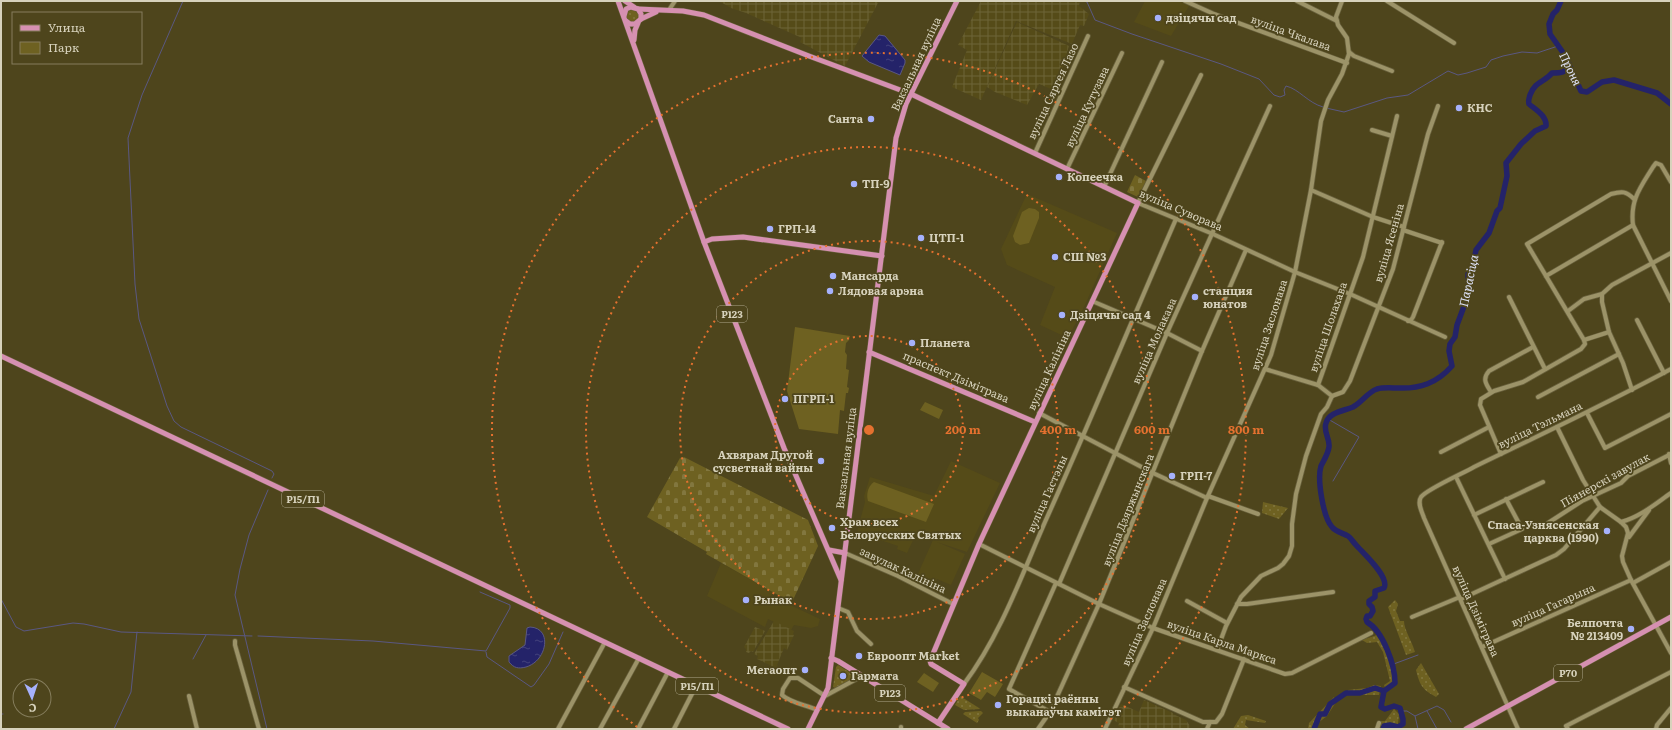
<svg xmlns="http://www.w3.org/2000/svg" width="1672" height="730" font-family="Literata,serif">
	<defs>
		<pattern id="industrial-grid" width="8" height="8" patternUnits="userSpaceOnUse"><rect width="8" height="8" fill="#554b18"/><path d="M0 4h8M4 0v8" fill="none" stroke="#6d6438"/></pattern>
		<pattern id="grass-dots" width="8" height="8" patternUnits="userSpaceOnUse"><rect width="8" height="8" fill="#6e6121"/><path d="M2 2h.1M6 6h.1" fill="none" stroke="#82773f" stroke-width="1.8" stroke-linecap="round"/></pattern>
		<pattern id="cemetery-stones" width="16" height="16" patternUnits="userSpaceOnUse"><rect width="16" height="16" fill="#6e6121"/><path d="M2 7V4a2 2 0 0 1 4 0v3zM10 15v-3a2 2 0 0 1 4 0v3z" fill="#82773f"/></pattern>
		<pattern id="water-ripples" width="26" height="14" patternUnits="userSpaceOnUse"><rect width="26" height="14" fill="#242369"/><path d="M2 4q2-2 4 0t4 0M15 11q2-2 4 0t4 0" fill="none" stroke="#43427c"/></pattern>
	</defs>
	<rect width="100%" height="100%" fill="#4e451c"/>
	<g fill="#554b18">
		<polygon points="1145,1 1180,1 1189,6 1171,36 1134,22"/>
		<polygon points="1027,194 1117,233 1085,305 1068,338 1040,325 1055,287 1007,265 1001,249"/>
		<polygon points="951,461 1000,483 967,552 937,542 965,554 951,585 937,579 934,587 920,579 921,578 917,576 933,540 916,534 907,553 897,549 898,546 857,532 865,502 864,496 870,477 934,496"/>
		<polygon points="721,563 773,592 771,596 820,619 818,626 811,628 794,625 791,630 768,619 765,627 707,596"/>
	</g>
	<g fill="url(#industrial-grid)">
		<polygon points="719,1 819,1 821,2 822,1 879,1 845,66 800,42 802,38 746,13 731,8"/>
		<polygon points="981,1 1080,1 1079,6 1089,14 1084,26 1080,25 1072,44 1016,21 981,100 952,87 967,50 958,45"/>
		<polygon points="1017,22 1069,46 1056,91 1039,84 1027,105 995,92 987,87"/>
		<polygon points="774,621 794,631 793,634 794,635 787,650 784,648 777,665 778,666 776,668 757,659 758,656 754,654"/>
		<polygon points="755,627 765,631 753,652 751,651 749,653 746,652 746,649 744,647"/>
		<polygon points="1144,700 1173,713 1173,714 1186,720 1190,726 1189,729 1125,729 1118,726 1119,723 1113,720 1121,704 1139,712"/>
	</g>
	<g fill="url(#grass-dots)">
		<circle cx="632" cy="16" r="6"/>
		<polygon points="1263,502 1288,508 1279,519 1262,513"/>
		<path d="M1395 600 1398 604 1396 611 1400 621H1404C1404 630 1412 641 1415 652L1406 655 1388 607Z"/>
		<polygon points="1377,635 1383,642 1394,676 1394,682 1385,688 1384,685 1390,681 1383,652 1377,642 1367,643 1362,640"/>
		<path d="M1421 663 1439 694 1436 697C1422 689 1420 686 1416 670Z"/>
		<polygon points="838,665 854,675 854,678 835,688 833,687 836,667"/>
		<polygon points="1374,685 1381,686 1379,695 1348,695 1348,690 1367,688"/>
		<polygon points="960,696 979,708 980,709 964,710 955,705"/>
		<polygon points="1334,697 1336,702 1327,716 1318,723 1316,729 1308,729 1309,723"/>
		<polygon points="1394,709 1399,714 1398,724 1384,724 1381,727 1381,721 1385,721"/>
		<polygon points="981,711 983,713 978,718 979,720 977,723 963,714 965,712"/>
		<polygon points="1248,715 1266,721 1265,723 1246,720 1245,725 1250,729 1233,729 1241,716"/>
	</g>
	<g fill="url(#cemetery-stones)">
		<polygon points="1135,175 1146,181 1138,197 1127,192"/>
		<polygon points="684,457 808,520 818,546 793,600 787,597 785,599 706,554 707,552 647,517 680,458"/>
	</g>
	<g fill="#6e6121">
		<polygon points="1029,208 1035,209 1039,212 1039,218 1029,243 1020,245 1015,242 1013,236 1022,212"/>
		<polygon points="795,327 850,336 849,340 846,343 845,352 847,355 846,369 849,370 847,387 849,388 848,393 846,393 844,411 840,410 838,434 799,429 787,391"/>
		<polygon points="925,402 943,410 939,419 920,410"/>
		<path d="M874 482 934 504 926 522 868 501C866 494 868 486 874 482Z"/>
		<polygon points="982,672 1003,684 995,697 987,692 981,700 969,693"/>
		<polygon points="924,673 939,683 933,692 917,682"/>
	</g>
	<g fill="url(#water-ripples)" stroke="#5a5882">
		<polygon points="879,35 885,36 905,60 905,63 900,75 869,62 862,56"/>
		<path d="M530 627C553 628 547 661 526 667 518 669 514 668 509 662V656L525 645 527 628Z"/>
	</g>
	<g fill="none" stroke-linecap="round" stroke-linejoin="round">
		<g stroke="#5a5882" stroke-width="1">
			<polyline points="183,1 142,95 128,138 135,284 139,319 167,406 174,421 181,427 272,471 274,474 272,478"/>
			<path d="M1084 1 1087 2 1095 20 1132 34 1221 64 1259 79 1274 95 1280 97 1285 95 1284 90 1286 86C1299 89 1308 103 1323 107"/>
			<polyline points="1326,108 1344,112 1387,98 1408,95 1448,71 1458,75 1467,73 1486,67 1491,60 1503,56 1522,52 1537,53 1558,46"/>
			<polyline points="1328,419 1359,437 1333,481"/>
			<polyline points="1,599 16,627 24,631 73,623 84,624 121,632 252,636"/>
			<polyline points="258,636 373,641 486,651 510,608 510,605 480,592"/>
			<polyline points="486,652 487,657 531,687 534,685 549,664 563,632"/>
			<polyline points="193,659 206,635"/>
			<polyline points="1391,665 1418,655"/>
			<polyline points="1401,711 1407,711 1415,716 1437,706 1444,710 1451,722"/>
			<polyline points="1427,711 1437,729"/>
			<polyline points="1,714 3,714"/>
			<polyline points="1415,716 1418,729"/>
			<polyline points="114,729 131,692 137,632"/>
			<polyline points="267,729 235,595 240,569 249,535 268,490"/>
		</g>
		<g stroke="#242369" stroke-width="5.5">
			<polyline points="1561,1 1557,10 1553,14 1549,24 1550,34 1564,54 1581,91 1587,92 1602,82 1614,80 1657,93 1671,104"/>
			<polyline points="1314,729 1320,714 1325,714 1330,704 1346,693 1360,693 1375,688 1384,691"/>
			<path d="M1383 729 1384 726 1390 725 1398 727 1403 724V719L1400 708 1394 706 1385 709 1381 707 1384 691 1395 683C1395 665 1383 631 1367 622L1366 619 1367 616H1370L1373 611 1372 607 1369 604V601L1375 597V591L1384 588C1390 577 1363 553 1356 545 1353 542 1351 538 1348 536 1343 533 1336 532 1332 527 1323 517 1317 479 1321 466 1324 460 1328 454 1329 447 1330 438 1323 432 1326 423 1329 412 1344 411 1353 407 1362 402 1368 392 1377 389 1384 387 1392 388 1398 388 1420 389 1437 383 1452 366L1449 351 1450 344 1455 337 1457 325 1469 293 1468 274 1472 271 1476 250 1489 233 1497 211 1500 208 1507 176 1506 163 1521 144 1535 131 1546 126C1547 116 1536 110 1529 104 1528 100 1529 99 1530 95 1535 81 1545 82 1552 73 1561 73 1566 73 1569 64"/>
		</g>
		<g stroke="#68603c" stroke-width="5.5">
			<g id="minor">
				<polyline points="1185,1 1214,14 1347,63"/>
				<polyline points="1297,1 1337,21"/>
				<polyline points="1387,1 1454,43"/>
				<polyline points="669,10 675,1"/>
				<polyline points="1349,52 1354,56 1392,71"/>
				<polyline points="1201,75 1138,203 1213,234 1295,272 1350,294 1445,337"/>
				<polyline points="1372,130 1392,136"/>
				<polyline points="1035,153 1088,36"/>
				<polyline points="1067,169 1122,53"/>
				<path d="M1671 182 1661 165 1656 163 1653 167C1640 188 1630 200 1633 225L1671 301"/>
				<polyline points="1104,187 1162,62"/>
				<polyline points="1311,190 1373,217 1404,227"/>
				<polyline points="1403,230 1442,243"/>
				<polyline points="1546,276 1633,225"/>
				<polyline points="1509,297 1545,369"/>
				<polyline points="1092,301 1167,333 1202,351"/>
				<polyline points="1568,311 1584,299 1602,294"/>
				<polyline points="1637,320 1664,373"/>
				<polyline points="1408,321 1411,320 1413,317 1442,242"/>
				<polyline points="1584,340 1609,332"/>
				<polyline points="1265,369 1318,385 1332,396"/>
				<polyline points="1318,385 1363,257 1397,116"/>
				<polyline points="1632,390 1623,363 1609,332 1602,302 1602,294 1612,285 1671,253"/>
				<path d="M1491 392C1486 384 1482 379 1489 371L1533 347"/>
				<polyline points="1332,396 1343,392 1350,381 1393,269 1428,134 1438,106"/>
				<polyline points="1538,397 1619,354"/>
				<polyline points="1039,413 1153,473 1207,498"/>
				<polyline points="1587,413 1605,448 1671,414"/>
				<polyline points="1557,427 1583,480 1600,507 1621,522 1626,527 1628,533 1622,556 1623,562 1631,580 1671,653"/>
				<polyline points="1441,452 1489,427"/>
				<path d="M1501 454 1480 405 1481 399 1494 391 1523 382 1581 349 1585 344 1584 340 1527 244 1611 194C1622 191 1626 191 1634 199"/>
				<polyline points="1669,454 1671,463"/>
				<polyline points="1456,477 1505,579"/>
				<polyline points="1208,496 1258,514"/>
				<polyline points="1474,515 1543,482"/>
				<path d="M1621 522C1640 517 1655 504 1671 493"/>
				<polyline points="1548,523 1582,501 1621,483 1628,476 1671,454"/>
				<polyline points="1629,537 1649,510"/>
				<polyline points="979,544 1099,604 1153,628 1285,674 1292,673 1371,633"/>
				<polyline points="1489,544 1522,529 1506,499"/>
				<polyline points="845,553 898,576 953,604"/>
				<polyline points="1633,583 1671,562"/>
				<polyline points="1059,584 1167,333 1270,106"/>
				<polyline points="1461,599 1556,555 1564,549 1600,507"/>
				<polyline points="1187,601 1227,623"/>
				<polyline points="1237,604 1247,604 1333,592"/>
				<polyline points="838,608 848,612 857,631 871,644"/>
				<polyline points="1412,617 1460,597"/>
				<polyline points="235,641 235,645 259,729"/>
				<polyline points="1482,647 1631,580"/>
				<polyline points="1217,650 1226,626 1241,597 1261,576 1278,568 1283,564 1289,556 1292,546 1292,524 1296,494 1306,456 1321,414 1327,407 1332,396"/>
				<path d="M964 684C1000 636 1021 577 1045 522 1090 422 1132 320 1176 219"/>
				<polyline points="1124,687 1203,722 1216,722 1222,714 1244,659"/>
				<polyline points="189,696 197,729"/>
				<path d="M817 710C806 705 791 703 782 695L783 689 790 678H798L825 696 862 676"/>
				<polyline points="1050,712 1009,689 1056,583"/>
				<polyline points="558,729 605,642"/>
				<polyline points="600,729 639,658"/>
				<polyline points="638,729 668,672"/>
				<polyline points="674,729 696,686"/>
				<polyline points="901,729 901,727"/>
				<polyline points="1038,729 1050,712 1099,604 1202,351 1246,250"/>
				<polyline points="1105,729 1153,628 1207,498 1271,355 1295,272 1311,190 1321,121 1328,100 1342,74 1349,54 1347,38 1338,25 1336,17 1342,1"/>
				<polyline points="1207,729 1210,722"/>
				<polyline points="1377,729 1379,723"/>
				<path d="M1518 729 1424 518C1422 512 1417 503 1421 497 1427 489 1464 473 1474 467 1540 435 1606 404 1671 369"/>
				<polyline points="1568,729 1566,726 1671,672"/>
				<polyline points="1656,729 1657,725 1671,708"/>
			</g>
		</g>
		<g stroke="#68603c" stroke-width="6">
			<g id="major">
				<polyline points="618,1 704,242 784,448 841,580"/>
				<polyline points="625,1 634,7"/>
				<polyline points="638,9 683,11 704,15 809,56 911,94 1138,203 979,544 930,661 931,664 964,684 938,723"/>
				<polyline points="624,16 626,9 631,7 638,9 641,14 641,19 635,24 630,24 626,21"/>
				<polyline points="641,19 656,12"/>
				<polyline points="634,40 635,30 638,23"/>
				<polyline points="704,242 712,239 743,237 882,256"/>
				<polyline points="869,352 1035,422"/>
				<polyline points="1,356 788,729"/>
				<polyline points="829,550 845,553"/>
				<polyline points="831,658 838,661 948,729"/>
				<polyline points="808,729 828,688 896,138 906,104 957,1"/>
				<polyline points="1466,729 1671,617"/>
			</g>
		</g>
		<use href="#minor" stroke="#9c9368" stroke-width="4"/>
		<use href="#major" stroke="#d690b1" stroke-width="5"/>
	</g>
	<g fill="none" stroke="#e5712f" stroke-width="2" stroke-dasharray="2 4">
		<circle cx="869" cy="430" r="94"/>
		<circle cx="869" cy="430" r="189"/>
		<circle cx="869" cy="430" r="283"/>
		<path d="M637 727A377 377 0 1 1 1101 727"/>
	</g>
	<g fill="#a6b1fc" stroke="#4e451c" stroke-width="1.5">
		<circle cx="1158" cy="18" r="4"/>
		<circle cx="1459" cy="108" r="4"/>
		<circle cx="871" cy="119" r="4"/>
		<circle cx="1059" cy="177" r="4"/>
		<circle cx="854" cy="184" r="4"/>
		<circle cx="770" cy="229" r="4"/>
		<circle cx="921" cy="238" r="4"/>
		<circle cx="1055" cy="257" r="4"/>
		<circle cx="833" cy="276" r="4"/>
		<circle cx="830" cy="291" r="4"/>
		<circle cx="1195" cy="297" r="4"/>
		<circle cx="1062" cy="315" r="4"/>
		<circle cx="912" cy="343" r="4"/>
		<circle cx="785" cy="399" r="4"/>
		<circle cx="821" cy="461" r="4"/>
		<circle cx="1172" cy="476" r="4"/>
		<circle cx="832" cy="528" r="4"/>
		<circle cx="1607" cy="531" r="4"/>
		<circle cx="746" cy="600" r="4"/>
		<circle cx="1631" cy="629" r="4"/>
		<circle cx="859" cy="656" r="4"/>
		<circle cx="805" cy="670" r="4"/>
		<circle cx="843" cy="676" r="4"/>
		<circle cx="998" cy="705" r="4"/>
	</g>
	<g text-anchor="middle" stroke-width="3.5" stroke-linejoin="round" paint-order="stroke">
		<g fill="#4e451c" stroke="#aea88c" stroke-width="1">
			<rect x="717" y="306" width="30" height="16" rx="3"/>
			<rect x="282" y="491" width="42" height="16" rx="3"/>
			<rect x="1554" y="665" width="28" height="16" rx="3"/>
			<rect x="676" y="678" width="42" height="16" rx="3"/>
			<rect x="875" y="685" width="30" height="16" rx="3"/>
		</g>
		<g font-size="10" font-weight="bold" fill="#d7d2bc">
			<text x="732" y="318">Р123</text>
			<text x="303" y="503">Р15/П1</text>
			<text x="1568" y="677">Р70</text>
			<text x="697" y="690">Р15/П1</text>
			<text x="890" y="697">Р123</text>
		</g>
		<g font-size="11" font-weight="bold" fill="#d7d2bc" stroke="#4e451c" text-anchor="start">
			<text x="1166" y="22">дзіцячы сад</text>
			<text x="1467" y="112">КНС</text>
			<text x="863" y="123" text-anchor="end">Санта</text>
			<text x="1067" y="181">Копеечка</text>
			<text x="862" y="188">ТП-9</text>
			<text x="778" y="233">ГРП-14</text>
			<text x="929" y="242">ЦТП-1</text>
			<text x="1063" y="261">СШ №3</text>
			<text x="841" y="280">Мансарда</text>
			<text x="838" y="295">Лядовая арэна</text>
			<text x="1203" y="295">станция<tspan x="1203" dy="13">юнатов</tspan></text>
			<text x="1070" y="319">Дзіцячы сад 4</text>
			<text x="920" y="347">Планета</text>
			<text x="793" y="403">ПГРП-1</text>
			<text x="813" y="459" text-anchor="end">Ахвярам Другой<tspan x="813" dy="13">сусветнай вайны</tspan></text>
			<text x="1180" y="480">ГРП-7</text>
			<text x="840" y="526">Храм всех<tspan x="840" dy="13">Белорусских Святых</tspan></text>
			<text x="1599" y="529" text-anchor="end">Спаса-Узнясенская<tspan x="1599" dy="13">царква (1990)</tspan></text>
			<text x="754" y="604">Рынак</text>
			<text x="1623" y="627" text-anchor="end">Белпочта<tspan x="1623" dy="13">№ 213409</tspan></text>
			<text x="867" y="660">Евроопт Market</text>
			<text x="797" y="674" text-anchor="end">Мегаопт</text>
			<text x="851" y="680">Гармата</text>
			<text x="1006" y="703">Горацкі раённы<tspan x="1006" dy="13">выканаўчы камітэт</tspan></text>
		</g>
		<g font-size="11" fill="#d7d2bc" stroke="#4e451c">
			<text transform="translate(1291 33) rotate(20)" y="4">вуліца Чкалава</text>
			<text transform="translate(916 64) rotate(-65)" y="4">Вакзальная вуліца</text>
			<text transform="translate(1053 91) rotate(-65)" y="4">вуліца Сяргея Лазо</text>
			<text transform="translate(1087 107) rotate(-65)" y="4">вуліца Кутузава</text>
			<text transform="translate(1181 210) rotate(23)" y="4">вуліца Суворава</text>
			<text transform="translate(1389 243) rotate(-74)" y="4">вуліца Ясеніна</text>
			<text transform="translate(1269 325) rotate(-72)" y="4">вуліца Заслонава</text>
			<text transform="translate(1328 327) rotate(-71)" y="4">вуліца Шолахава</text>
			<text transform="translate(1154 341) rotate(-66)" y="4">вуліца Молакава</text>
			<text transform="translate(1049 370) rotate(-65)" y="4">вуліца Калініна</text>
			<text transform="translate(956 377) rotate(23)" y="4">праспект Дзімітрава</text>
			<text transform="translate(1540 425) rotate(-26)" y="4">вуліца Тэльмана</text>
			<text transform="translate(846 458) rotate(-83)" y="4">Вакзальная вуліца</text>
			<text transform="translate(1605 480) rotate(-29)" y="4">Піянерскі завулак</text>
			<text transform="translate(1047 494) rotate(-66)" y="4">вуліца Гастэлы</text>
			<text transform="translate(1128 510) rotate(-68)" y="4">вуліца Дзяржынскага</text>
			<text transform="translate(903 570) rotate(25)" y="4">завулак Калініна</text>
			<text transform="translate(1553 605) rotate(-24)" y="4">вуліца Гагарына</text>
			<text transform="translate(1476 611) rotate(66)" y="4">вуліца Дзімітрава</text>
			<text transform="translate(1144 622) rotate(-66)" y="4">вуліца Заслонава</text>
			<text transform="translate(1222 642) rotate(19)" y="4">вуліца Карла Маркса</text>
		</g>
		<g font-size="12" font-style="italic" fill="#dde1f6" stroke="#4e451c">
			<text transform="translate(1570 69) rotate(64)" y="4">Проня</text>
			<text transform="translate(1469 281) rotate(-78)" y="4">Парасіца</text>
		</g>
	</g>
	<circle cx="869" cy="430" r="6" fill="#e5712f" stroke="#4e451c" stroke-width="2"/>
	<g font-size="12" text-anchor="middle" font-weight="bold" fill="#e5712f" stroke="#4e451c" stroke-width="3.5" stroke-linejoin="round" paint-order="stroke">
		<text x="963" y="434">200 m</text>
		<text x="1058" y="434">400 m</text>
		<text x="1152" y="434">600 m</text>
		<text x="1246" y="434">800 m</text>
	</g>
	<rect width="1672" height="730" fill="none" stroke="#d7d2bc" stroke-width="4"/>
	<rect x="12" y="12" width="130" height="52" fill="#4e451c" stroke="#857d5c"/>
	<rect x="20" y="25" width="20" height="6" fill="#d690b1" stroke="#857d5c"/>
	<text x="48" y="32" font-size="12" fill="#d7d2bc">Улица</text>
	<rect x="20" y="42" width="20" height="12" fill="#6e6121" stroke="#857d5c"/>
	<text x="48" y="52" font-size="12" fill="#d7d2bc">Парк</text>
	<g transform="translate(32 698) rotate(177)"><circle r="19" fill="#4e451c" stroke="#857d5c"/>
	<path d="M0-3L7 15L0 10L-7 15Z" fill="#a6b1fc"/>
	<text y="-6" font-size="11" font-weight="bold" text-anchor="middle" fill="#d7d2bc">С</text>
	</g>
</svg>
